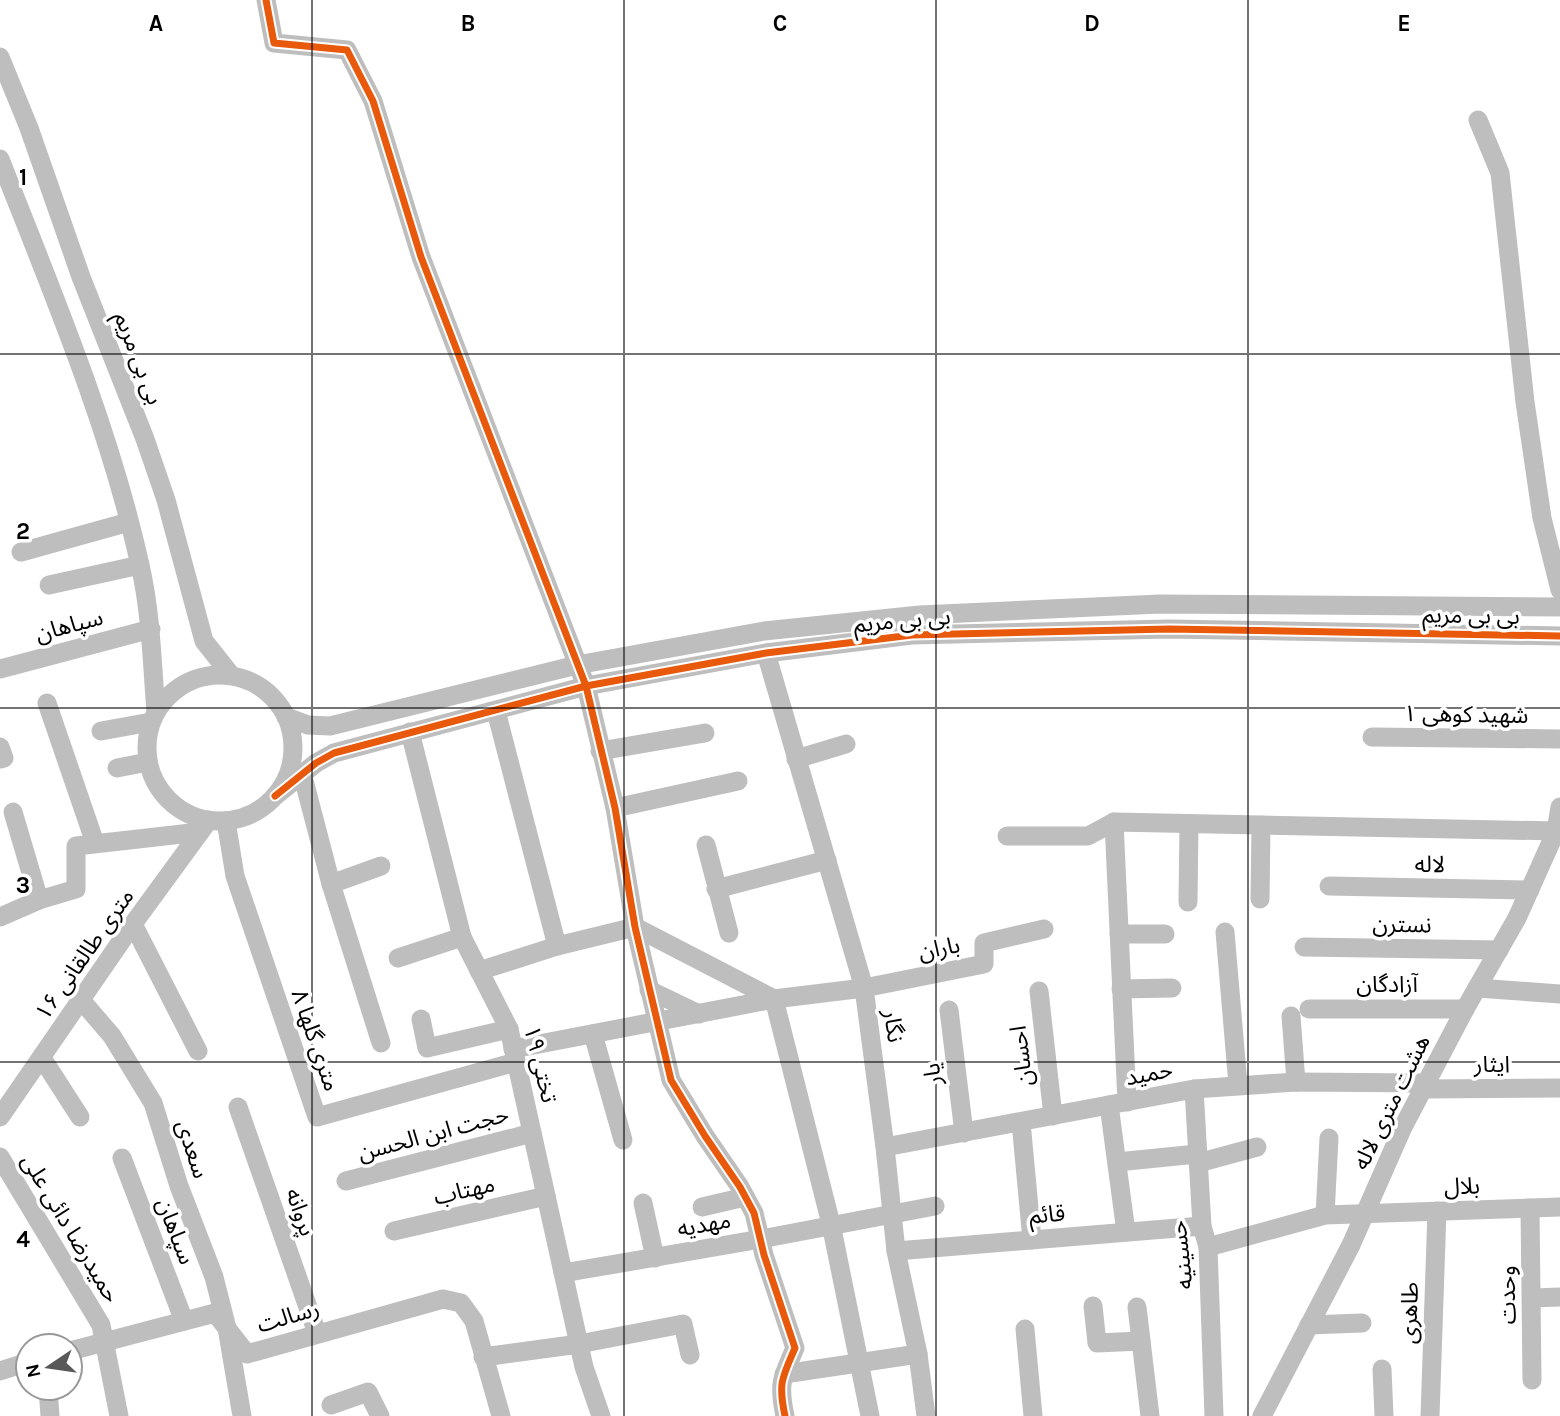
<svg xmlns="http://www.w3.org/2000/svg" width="1560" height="1416" font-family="Karla,'Noto Sans Arabic',sans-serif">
	<rect width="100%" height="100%" fill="#fff"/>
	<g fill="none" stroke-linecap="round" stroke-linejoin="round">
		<g stroke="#bebebe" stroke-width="19">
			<path d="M266 0 274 43 347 50 373 101 421 257 586 686 615 808 635 927 671 1080 705 1136 740 1187 754 1213 764 1255 795 1348C782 1378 778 1383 785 1416"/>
			<polyline points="0,57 29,128 81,277 145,439 166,500 204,641 231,675"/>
			<polyline points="1478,120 1500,173 1525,402 1542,518 1560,590"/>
			<path d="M0 159C52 292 109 425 140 565 151 613 152 662 156 712"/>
			<polyline points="21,552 129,522"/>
			<polyline points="49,585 140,565"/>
			<polyline points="766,653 864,988 885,1147 896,1251 918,1354 926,1416"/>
			<polyline points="0,669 151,629"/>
			<circle cx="220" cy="748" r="73"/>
			<polyline points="47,703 95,843"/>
			<polyline points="496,711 557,946"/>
			<polyline points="286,717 308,725 330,726 577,665 764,631 920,615 1160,604 1560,607"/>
			<polyline points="101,731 151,722"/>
			<polyline points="410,732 462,937 509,1029 584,1367 601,1416"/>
			<polyline points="1372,737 1560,739"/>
			<polyline points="0,747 4,758 0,759"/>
			<polyline points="600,751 705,733"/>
			<polyline points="796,759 846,744"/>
			<polyline points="117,768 148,762"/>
			<polyline points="302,773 331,884 381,1043"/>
			<polyline points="275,796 316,763 334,753 586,686 766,653 912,635 1169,629 1560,636"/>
			<polyline points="615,808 738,781"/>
			<polyline points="13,812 39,900"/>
			<polyline points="226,821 235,876 317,1117 516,1062"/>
			<polyline points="1007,836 1088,836 1114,822"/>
			<polyline points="706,845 729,933"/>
			<polyline points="331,884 381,866"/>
			<polyline points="1329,886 1530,890"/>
			<polyline points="716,889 827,860"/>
			<polyline points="1260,899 1261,825"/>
			<polyline points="1188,902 1189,824"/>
			<polyline points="0,917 39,900 76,889 76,846 200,832"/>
			<polyline points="133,924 198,1051"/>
			<polyline points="1225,932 1238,1085"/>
			<polyline points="1119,934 1165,934"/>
			<polyline points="1304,947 1499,950"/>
			<polyline points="398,958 462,937"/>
			<polyline points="479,971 557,946 635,927 774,999 831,1224 870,1416"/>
			<polyline points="1477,988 1560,994"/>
			<polyline points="1121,989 1172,988"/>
			<polyline points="649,990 699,1014"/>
			<polyline points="1039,991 1053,1116"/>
			<polyline points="81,1000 112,1036 153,1103 179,1186 214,1277 227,1328 242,1416"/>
			<polyline points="1309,1009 1465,1009"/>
			<polyline points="949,1010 964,1133"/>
			<polyline points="1291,1016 1296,1082"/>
			<polyline points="421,1019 427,1048 509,1029"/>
			<polyline points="593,1034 623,1140"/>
			<polyline points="513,1049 774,999 864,988 984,964 984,943 1044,929"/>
			<polyline points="42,1058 80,1117"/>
			<polyline points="1194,1089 1202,1226 1208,1247 1214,1416"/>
			<polyline points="1423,1089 1560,1088"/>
			<polyline points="1127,1102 1114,822 1556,831 1560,835"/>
			<polyline points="1109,1105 1126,1232"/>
			<polyline points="238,1107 317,1333"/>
			<polyline points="0,1117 133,924 209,820"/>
			<polyline points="1021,1122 1032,1240"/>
			<polyline points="885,1147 1194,1089 1296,1082 1426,1083"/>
			<polyline points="0,1157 101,1325 119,1416"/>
			<polyline points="122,1158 184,1321"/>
			<polyline points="1117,1162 1197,1154"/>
			<polyline points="1198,1163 1257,1147"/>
			<polyline points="346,1181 532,1133"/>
			<polyline points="643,1203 655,1258"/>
			<polyline points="702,1207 745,1197"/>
			<polyline points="1530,1208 1532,1380"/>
			<polyline points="1325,1215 1329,1138"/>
			<polyline points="394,1231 546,1196"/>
			<polyline points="1208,1247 1325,1215 1560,1207"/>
			<polyline points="896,1251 1202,1226"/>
			<polyline points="563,1273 761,1239 935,1206"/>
			<polyline points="1532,1298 1560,1297"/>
			<polyline points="1093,1306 1097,1343 1141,1341"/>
			<polyline points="1137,1307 1150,1416"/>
			<polyline points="1309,1325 1362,1323"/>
			<polyline points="1025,1329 1033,1416"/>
			<polyline points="70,1351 215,1313 247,1354 443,1299 461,1303 474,1321 501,1416"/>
			<polyline points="483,1357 579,1344 683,1324 690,1355"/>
			<polyline points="1382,1369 1384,1416"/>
			<polyline points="0,1371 28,1362"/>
			<polyline points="784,1374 918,1354"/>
			<polyline points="48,1388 50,1416"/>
			<polyline points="331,1405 368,1392 380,1416"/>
			<polyline points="1262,1416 1351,1245 1403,1127 1465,1009 1517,918 1556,831 1560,807"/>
			<polyline points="1430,1416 1437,1211"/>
		</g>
		<g stroke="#fff" stroke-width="11">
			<g id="cycleway">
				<path d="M266 0 274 43 347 50 373 101 421 257 586 686 615 808 635 927 671 1080 705 1136 740 1187 754 1213 764 1255 795 1348C782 1378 778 1383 785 1416"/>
				<polyline points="275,796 316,763 334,753 586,686 766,653 912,635 1169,629 1560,636"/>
			</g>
		</g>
		<use href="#cycleway" stroke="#e8590c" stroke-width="7"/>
	</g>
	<path fill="none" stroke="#000" stroke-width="2" stroke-opacity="0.55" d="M312 0V1416M624 0V1416M936 0V1416M1248 0V1416M0 354H1560M0 708H1560M0 1062H1560"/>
	<g text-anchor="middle" stroke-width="7" stroke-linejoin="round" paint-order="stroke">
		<g font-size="23" fill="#000" stroke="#fff">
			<text transform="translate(139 358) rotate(69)" y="8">بی بی مریم</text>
			<text transform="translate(1471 615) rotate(1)" y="8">بی بی مریم</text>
			<text transform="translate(902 620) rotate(-5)" y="8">بی بی مریم</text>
			<text transform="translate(69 625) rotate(-15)" y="8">سپاهان</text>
			<text transform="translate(1466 714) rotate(1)" y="8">شهید کوهی ۱</text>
			<text transform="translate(1430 864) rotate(1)" y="8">لاله</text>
			<text transform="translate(1402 924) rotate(1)" y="8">نسترن</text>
			<text transform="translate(939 948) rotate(-11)" y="8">باران</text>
			<text transform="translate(84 954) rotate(-55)" y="8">۱۶ متری طالقانی</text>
			<text x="1387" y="992">آزادگان</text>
			<text transform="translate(894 1026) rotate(82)" y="8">نگار</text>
			<text transform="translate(316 1040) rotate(71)" y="8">۸ متری گلها</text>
			<text transform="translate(1021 1056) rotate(-97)" y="8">احسان</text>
			<text transform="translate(541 1064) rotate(76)" y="8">تختی ۱۹</text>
			<text x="1492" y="1072">ایثار</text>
			<text transform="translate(1149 1073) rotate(-11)" y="8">حمید</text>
			<text transform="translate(932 1074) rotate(-97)" y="8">یار</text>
			<text transform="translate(1391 1102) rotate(-64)" y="8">هشت متری لاله</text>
			<text transform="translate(433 1133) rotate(-15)" y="8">حجت ابن الحسن</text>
			<text transform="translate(193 1149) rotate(72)" y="8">سعدی</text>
			<text transform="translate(1462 1186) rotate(-2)" y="8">بلال</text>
			<text transform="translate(464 1190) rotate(-13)" y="8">مهتاب</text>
			<text transform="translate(301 1212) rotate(71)" y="8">پروانه</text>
			<text transform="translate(1047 1214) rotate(-5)" y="8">قائم</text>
			<text transform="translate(704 1224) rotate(-10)" y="8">مهدیه</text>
			<text transform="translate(71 1228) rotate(59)" y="8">حمیدرضا دائی علی</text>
			<text transform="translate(176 1231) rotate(69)" y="8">سپاهان</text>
			<text transform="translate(1181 1255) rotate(-96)" y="8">حسینیه</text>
			<text transform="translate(1507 1295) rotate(-91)" y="8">وحدت</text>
			<text transform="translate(1409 1313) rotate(-88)" y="8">طاهری</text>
			<text transform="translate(288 1316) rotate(-16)" y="8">رسالت</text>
		</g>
	</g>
	<g font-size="23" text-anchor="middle" font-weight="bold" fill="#000" stroke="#fff" stroke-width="7" stroke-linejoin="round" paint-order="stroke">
		<text x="156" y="31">A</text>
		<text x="468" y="31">B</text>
		<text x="780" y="31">C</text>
		<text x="1092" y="31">D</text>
		<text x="1404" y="31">E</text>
		<text x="23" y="185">1</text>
		<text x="23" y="539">2</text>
		<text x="23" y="893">3</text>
		<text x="23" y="1247">4</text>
	</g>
	<g transform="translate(49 1367) rotate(257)"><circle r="33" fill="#ffffff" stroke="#999999" stroke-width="2"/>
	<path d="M0-5L12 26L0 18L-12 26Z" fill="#595959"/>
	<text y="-10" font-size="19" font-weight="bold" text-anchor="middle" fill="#000000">N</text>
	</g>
</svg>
